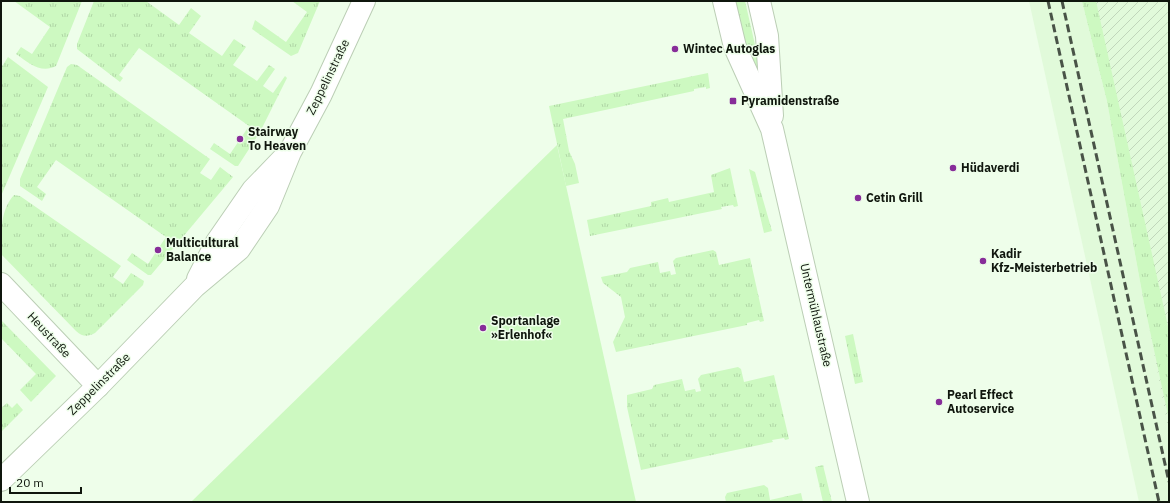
<svg xmlns="http://www.w3.org/2000/svg" width="1170" height="503" font-family="'IBM Plex Sans',sans-serif">
	<defs>
		<pattern id="industrial-furrows" width="10" height="10" patternUnits="userSpaceOnUse"><rect width="10" height="10" fill="#e1fada"/><path d="M-1 1l2-2M0 10L10 0M9 11l2-2" fill="none" stroke="#c0d6ba"/></pattern>
		<pattern id="grass-tufts" width="24" height="20" patternUnits="userSpaceOnUse"><rect width="24" height="20" fill="#cdf9c1"/><path d="M3 7l-1-3M5 7V3M7 7l1-3M15 17l-1-3M17 17v-4M19 17l1-3" fill="none" stroke="#afd5a5"/></pattern>
	</defs>
	<rect width="100%" height="100%" fill="#eefeea"/>
	<polygon fill="#e1fada" points="1029,1 1082,1 1107,101 1144,303 1169,420 1169,502 1139,502"/>
	<polygon fill="url(#industrial-furrows)" points="1082,1 1169,1 1169,433 1107,101"/>
	<g fill="url(#grass-tufts)">
		<path d="M14 1H82L56 66C41 74 29 63 16 54L21 47 32 54 50 27Z"/>
		<polygon points="94,1 146,1 179,25 191,8 201,16 189,33 222,56 234,39 246,47 233,65 257,81 269,65 275,69 263,86 273,93 285,76 287,78 260,132 238,166 235,166 210,149 214,143 230,154 249,126 139,48 119,75 123,78 120,82 77,49 77,44"/>
		<polygon points="292,1 320,1 298,53 291,56 252,29 255,20 286,42 307,12"/>
		<polygon points="735,1 745,1 766,93 759,95"/>
		<polygon points="1082,1 1096,1 1169,331 1169,420 1144,303 1107,101"/>
		<polygon points="8,57 48,87 1,196 1,68"/>
		<polygon points="71,64 77,65 210,159 200,173 211,180 220,167 233,177 151,275 148,275 127,260 132,253 148,264 166,237 56,160 37,187 46,194 42,201 20,186 20,179 67,67"/>
		<polygon points="708,73 710,88 706,89 706,87 694,89 694,91 563,119 569,151 575,164 579,183 566,186 549,106"/>
		<polygon points="730,168 738,206 734,207 733,205 721,207 722,209 590,236 587,220 651,206 651,202 668,198 669,202 714,192 711,175"/>
		<polygon points="749,169 755,172 772,231 764,233"/>
		<path d="M14 195 20 196 121 266 113 277 123 284 131 273 144 281 143 285 95 333C87 337 83 337 76 331L1 254C1 234 0 210 14 195Z"/>
		<polygon points="713,250 716,252 719,265 750,258 764,321 760,322 759,320 747,323 747,325 616,352 613,342 625,317 621,297 603,283 601,277 627,272 630,268 658,262 660,273 670,271 671,275 676,274 673,261 676,258"/>
		<polygon points="1,320 56,376 31,402 20,390 36,374 1,338"/>
		<polygon points="853,334 863,382 855,384 845,336"/>
		<polygon points="738,367 741,369 744,382 774,375 789,439 785,440 784,438 772,440 773,442 641,470 627,407 627,395 652,389 654,385 682,379 685,391 695,389 696,392 701,391 698,379 701,375"/>
		<polygon points="7,403 12,408 17,403 23,410 1,432 1,408"/>
		<polygon points="823,465 832,502 823,502 815,467"/>
		<polygon points="764,485 768,488 770,500 801,493 803,502 726,502 725,497 727,493"/>
	</g>
	<polygon fill="#cdf9c1" points="557,145 636,502 191,502"/>
	<g fill="none" stroke-linecap="round" stroke-linejoin="round">
		<g stroke="#bbceb5" stroke-width="24">
			<g id="minor">
				<polyline points="198,279 217,242 253,190 283,159"/>
				<polyline points="1,284 98,386"/>
				<polyline points="1,480 98,386 195,286 239,249 268,206 290,152 321,94 364,1"/>
			</g>
		</g>
		<g stroke="#bbceb5" stroke-width="24">
			<g id="major">
				<polyline points="724,1 735,47 772,129 858,502"/>
				<polyline points="759,1 767,36 772,116"/>
			</g>
		</g>
		<use href="#minor" stroke="#fff" stroke-width="22"/>
		<use href="#major" stroke="#fff" stroke-width="22"/>
		<g stroke="#495347" stroke-width="3" stroke-dasharray="8 4" stroke-linecap="butt">
			<polyline points="1048,1 1159,502"/>
			<polyline points="1062,1 1169,482"/>
		</g>
	</g>
	<g fill="#872d99" stroke="#eefeea" stroke-width="1.5">
		<circle cx="675" cy="49" r="4"/>
		<rect x="729" y="97" width="8" height="8" rx="2"/>
		<circle cx="240" cy="139" r="4"/>
		<circle cx="953" cy="168" r="4"/>
		<circle cx="858" cy="198" r="4"/>
		<circle cx="158" cy="250" r="4"/>
		<circle cx="983" cy="261" r="4"/>
		<circle cx="483" cy="328" r="4"/>
		<circle cx="939" cy="402" r="4"/>
	</g>
	<g text-anchor="middle" stroke-width="3" stroke-linejoin="round" paint-order="stroke">
		<g font-size="12" font-weight="bold" fill="#0f160d" stroke="#eefeea" text-anchor="start">
			<text x="683" y="53">Wintec Autoglas</text>
			<text x="741" y="105">Pyramidenstraße</text>
			<text x="248" y="136">Stairway<tspan x="248" dy="14">To Heaven</tspan></text>
			<text x="961" y="172">Hüdaverdi</text>
			<text x="866" y="202">Cetin Grill</text>
			<text x="166" y="247">Multicultural<tspan x="166" dy="14">Balance</tspan></text>
			<text x="991" y="258">Kadir<tspan x="991" dy="14">Kfz-Meisterbetrieb</tspan></text>
			<text x="491" y="325">Sportanlage<tspan x="491" dy="14">»Erlenhof«</tspan></text>
			<text x="947" y="399">Pearl Effect<tspan x="947" dy="14">Autoservice</tspan></text>
		</g>
		<g font-size="12" fill="#0f160d" stroke="#eefeea">
			<text transform="translate(328 77) rotate(-64)" y="4">Zeppelinstraße</text>
			<text transform="translate(816 315) rotate(77)" y="4">Untermühlaustraße</text>
			<text transform="translate(49 335) rotate(47)" y="4">Heustraße</text>
			<text transform="translate(99 384) rotate(-45)" y="4">Zeppelinstraße</text>
		</g>
	</g>
	<rect width="1170" height="503" fill="none" stroke="#0f160d" stroke-width="4"/>
	<path d="M10 487v6h71v-6" fill="none" stroke="#0f160d" stroke-width="2"/>
	<text x="16" y="487" font-size="12" fill="#0f160d" stroke="#eefeea" stroke-width="3" paint-order="stroke">20 m</text>
</svg>
